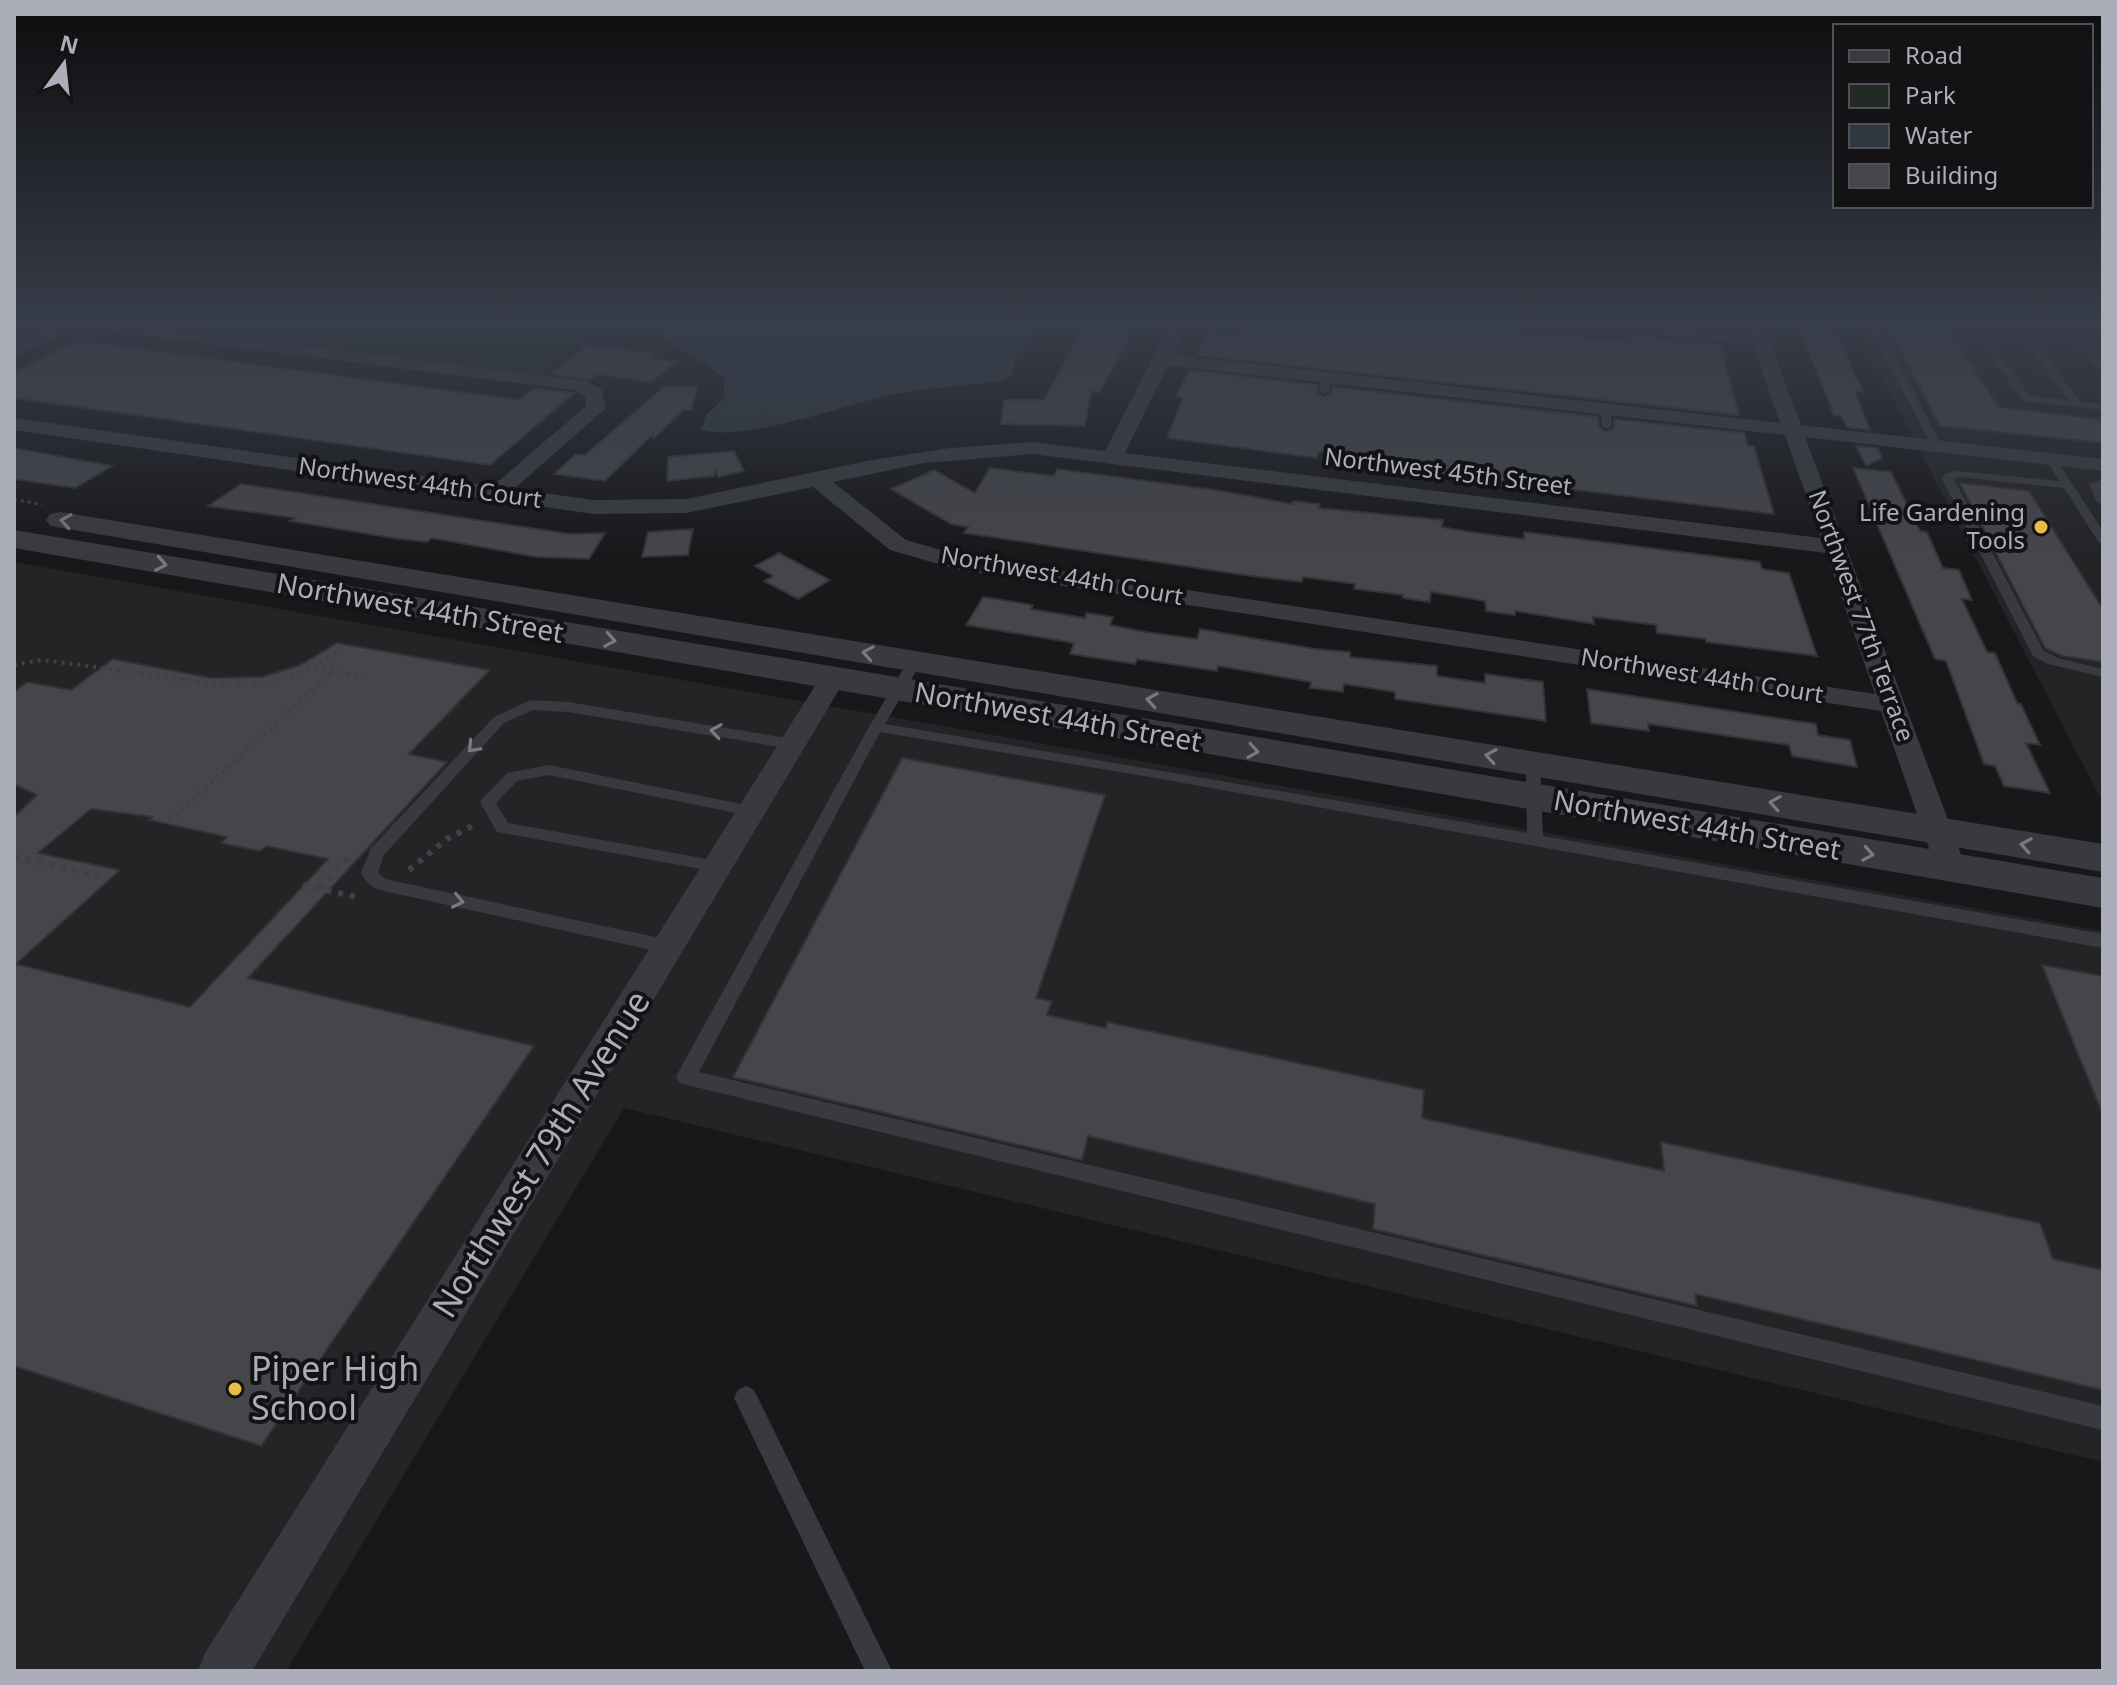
<svg xmlns="http://www.w3.org/2000/svg" width="2117" height="1685" viewBox="0 0 2117 1685" font-family="'Noto Sans',sans-serif">
<rect width="100%" height="100%" fill="#18181a"/>
<path fill="#242427" d="M 1852,320 L 2103,320 L 2103,803 Z
M 14,562 L 2103,931 L 2103,1462 L 624,1108 L 286,1671 L 14,1671 Z"/>
<path fill="#222a24" d="M 137,320 L 664,320 L 650,327 L 587,337 L 539,375 Z"/>
<path fill="#31383f" d="M 664,320 L 1048,320 L 1018,354 L 1011,376 L 1001,381 C 963,386 923,388 886,396 C 838,407 745,442 701,430 L 706,415 L 724,398 L 724,378 C 700,358 672,348 650,327 Z"/>
<path fill="#45454a" stroke="#333236" stroke-width="2" fill-rule="evenodd" d="M 1088,320 L 1135,320 L 1133,325 L 1136,325 L 1100,392 L 1091,391 L 1085,426 L 1001,424 L 1004,400 L 1044,400 Z
M 1246,320 L 1415,320 L 1611,341 L 1628,341 L 1629,335 L 1720,345 L 1739,415 L 1197,355 L 1209,330 L 1241,334 Z
M 1884,320 L 1942,320 L 1999,407 L 2099,419 L 2103,427 L 2103,443 L 1940,426 Z
M 1798,325 L 1834,329 L 1863,392 L 1855,391 L 1870,430 L 1847,427 L 1841,416 L 1834,415 Z
M 78,341 L 519,400 L 534,388 L 574,393 L 490,465 L 14,398 L 14,372 Z
M 587,345 L 657,354 L 652,359 L 676,362 L 651,382 L 597,374 L 590,380 L 552,374 Z
M 1189,370 L 1318,385 L 1316,392 L 1322,397 L 1331,394 L 1333,387 L 1598,417 L 1599,426 L 1605,432 L 1614,429 L 1614,419 L 1744,433 L 1748,446 L 1754,446 L 1774,514 L 1429,472 L 1364,463 L 1365,458 L 1319,452 L 1317,458 L 1167,438 L 1183,398 L 1176,397 Z
M 698,386 L 691,410 L 684,410 L 653,439 L 653,434 L 605,481 L 554,474 L 576,454 L 585,455 L 664,387 Z
M 1856,446 L 1878,448 L 1882,458 L 1866,466 Z
M 14,448 L 112,466 L 75,488 L 14,479 Z
M 734,451 L 744,471 L 718,477 L 715,469 L 714,476 L 667,481 L 668,457 Z
M 990,468 L 1054,476 L 1057,469 L 1215,490 L 1292,504 L 1293,501 L 1320,504 L 1319,508 L 1443,520 L 1442,527 L 1470,532 L 1524,539 L 1524,532 L 1760,562 L 1762,569 L 1789,573 L 1817,656 L 1706,642 L 1706,639 L 1657,633 L 1656,625 L 1593,617 L 1594,624 L 1515,611 L 1515,615 L 1486,611 L 1485,601 L 1431,592 L 1430,602 L 1403,598 L 1403,595 L 1354,589 L 1355,584 L 1303,577 L 1302,582 L 1244,575 L 964,533 L 968,527 L 951,524 L 891,489 L 934,470 L 975,493 Z
M 1853,468 L 1891,472 L 1920,531 L 1927,532 L 1943,568 L 1959,570 L 1972,600 L 1962,599 L 1987,652 L 1995,653 L 2017,703 L 2021,704 L 2040,745 L 2026,743 L 2050,793 L 2004,786 L 1995,766 L 1984,764 L 1946,661 L 1935,659 Z
M 1960,483 L 2029,491 L 2103,609 L 2103,662 L 2062,656 L 2045,648 Z
M 241,484 L 570,534 L 605,533 L 589,559 L 536,557 L 432,538 L 427,542 L 399,539 L 290,521 L 295,518 L 208,506 Z
M 693,529 L 688,555 L 642,557 L 648,532 Z
M 779,553 L 830,580 L 798,599 L 764,581 L 773,576 L 755,566 Z
M 983,597 L 1033,605 L 1031,609 L 1085,618 L 1086,613 L 1113,617 L 1110,625 L 1146,632 L 1197,639 L 1200,629 L 1316,649 L 1350,652 L 1350,657 L 1437,666 L 1437,676 L 1485,683 L 1485,674 L 1543,682 L 1546,721 L 1395,699 L 1395,692 L 1344,684 L 1343,692 L 1310,688 L 1311,682 L 1218,666 L 1217,671 L 1137,659 L 1135,664 L 1070,654 L 1074,643 L 966,625 Z
M 337,643 L 490,670 L 409,754 L 447,762 L 248,978 L 534,1046 L 261,1446 L 14,1366 L 14,817 L 37,795 L 14,784 L 14,692 L 27,682 L 71,690 L 113,659 L 211,678 L 262,677 L 300,665 ZM 91,809 L 152,817 L 149,820 L 227,837 L 221,843 L 260,851 L 266,846 L 328,859 L 190,1007 L 16,964 L 120,870 L 38,853 Z
M 1587,689 L 1816,724 L 1818,735 L 1850,740 L 1857,767 L 1792,756 L 1789,745 L 1648,724 L 1649,731 L 1591,723 Z
M 902,758 L 1105,795 L 1036,998 L 1052,1001 L 1047,1015 L 1106,1028 L 1107,1022 L 1424,1090 L 1422,1118 L 1664,1171 L 1661,1142 L 2040,1223 L 2053,1259 L 2103,1270 L 2103,1390 L 1695,1294 L 1697,1306 L 1373,1229 L 1375,1204 L 1088,1136 L 1082,1160 L 733,1077 Z
M 2042,965 L 2103,976 L 2103,1113 L 2102,1113 Z"/>
<g fill="none" stroke-linecap="round" stroke-linejoin="round">
<path stroke="#3f4146" stroke-width="3" stroke-dasharray="3 4" stroke-linecap="butt" d="M 277,324 L 298,328
M 348,334 L 377,337
M 418,343 L 474,329 L 484,320
M 14,499 L 42,505"/>
<path stroke="#3f4146" stroke-width="4" stroke-dasharray="3 5" stroke-linecap="butt" d="M 14,665 L 42,660 C 81,665 119,670 158,676 C 232,686 280,696 344,646
M 315,668 L 364,677
M 169,821 L 334,671"/>
<path stroke="#3f4146" stroke-width="6" stroke-dasharray="5 7" stroke-linecap="butt" d="M 14,856 L 106,878
M 409,870 L 447,839 L 476,824
M 303,885 L 361,898
M 320,888 L 352,854"/>
<path fill="#393a3f" fill-rule="evenodd" d="M 1866,320 L 1875,320 L 1942,446 L 1941,448 L 1932,446 Z
M 1965,320 L 1974,320 L 2030,396 L 2069,400 L 2009,320 L 2018,320 L 2081,402 L 2103,404 L 2103,410 L 2023,401 Z
M 2054,320 L 2103,326 L 2103,332 L 2069,326 L 2103,365 L 2103,374 Z
M 1324,376 L 1332,378 L 1329,391 L 1324,394 L 1319,391 Z
M 1605,406 L 1610,409 L 1612,426 L 1607,429 L 1602,426 L 1600,409 Z
M 2051,456 L 2055,457 L 2103,531 L 2103,544 L 2099,543 L 2064,488 L 1958,477 L 1954,479 L 2043,650 L 2058,658 L 2103,669 L 2103,677 L 2048,664 L 2033,656 L 1942,479 L 1945,473 L 1958,471 L 2059,481 L 2046,459 Z
M 2103,479 L 2103,505 L 2097,502 L 2089,484 Z
M 915,657 L 922,661 L 885,724 L 1527,833 L 1526,763 L 1533,758 L 1540,763 L 1543,836 L 2103,934 L 2103,948 L 1150,777 L 880,732 L 699,1072 L 2103,1406 L 2103,1430 L 679,1083 L 676,1077 L 679,1071 L 869,727 L 908,661 Z
M 531,700 L 568,702 L 793,739 L 800,744 L 793,749 L 568,712 L 533,710 L 504,723 L 384,855 L 378,872 L 385,879 L 669,940 L 675,942 L 678,947 L 675,952 L 669,954 L 380,890 C 372,888 365,881 361,873 L 371,848 L 494,717 Z
M 549,765 L 751,806 L 759,811 L 751,816 L 549,775 L 517,781 L 496,803 L 508,823 L 724,862 L 726,866 L 718,872 L 497,832 L 480,802 L 483,798 L 507,773 Z
M 746,1386 L 754,1390 L 892,1671 L 865,1671 L 738,1406 L 734,1398 L 738,1390 Z"/>
<path fill="#393a3f" fill-rule="evenodd" d="M 54,320 L 104,320 L 586,381 L 601,389 L 606,408 L 514,489 L 594,500 L 686,499 L 872,460 L 950,448 L 1032,442 L 1105,451 L 1172,320 L 1189,320 L 1173,355 L 1780,423 L 1753,345 L 1559,325 L 1551,320 L 1612,320 L 1749,334 L 1745,320 L 1762,320 L 1801,425 L 2103,459 L 2103,471 L 1805,437 L 1966,868 L 1962,876 L 1951,879 L 1940,876 L 1936,868 L 1881,711 L 959,570 L 890,550 L 813,487 L 686,513 L 594,514 L 14,430 L 14,418 L 493,486 L 586,406 L 585,396 L 574,390 L 62,325 ZM 1168,365 L 1785,435 L 1821,538 L 1125,453 ZM 1032,454 L 1826,553 L 1875,694 L 962,556 L 906,540 L 833,482 L 924,463 Z
M 833,670 L 842,672 L 846,678 L 252,1671 L 198,1671 L 205,1653 L 820,678 L 824,672 Z"/>
<path fill="#393a3f" fill-rule="evenodd" d="M 56,320 L 85,320 L 82,325 L 14,356 L 14,340 Z
M 60,512 L 2103,844 L 2103,872 L 50,526 L 46,520 L 50,514 Z
M 14,530 L 2103,878 L 2103,908 L 14,548 Z"/>
</g>
<defs><path id="oneway-chevron" d="M-2-3.5L2.5 0L-2 3.5" fill="none" stroke-width="1.6" stroke-linecap="round" stroke-linejoin="round" transform="scale(2)"/></defs>
<g stroke="#787a82">
<use href="#oneway-chevron" transform="translate(66 521) rotate(-171)"/>
<use href="#oneway-chevron" transform="translate(161 564) rotate(10)"/>
<use href="#oneway-chevron" transform="translate(610 640) rotate(10)"/>
<use href="#oneway-chevron" transform="translate(868 653) rotate(-170)"/>
<use href="#oneway-chevron" transform="translate(1152 700) rotate(-171)"/>
<use href="#oneway-chevron" transform="translate(716 731) rotate(-171)"/>
<use href="#oneway-chevron" transform="translate(473 747) rotate(133)"/>
<use href="#oneway-chevron" transform="translate(1253 751) rotate(9)"/>
<use href="#oneway-chevron" transform="translate(1491 756) rotate(-171)"/>
<use href="#oneway-chevron" transform="translate(1775 803) rotate(-171)"/>
<use href="#oneway-chevron" transform="translate(2026 845) rotate(-170)"/>
<use href="#oneway-chevron" transform="translate(1868 854) rotate(10)"/>
<use href="#oneway-chevron" transform="translate(458 901) rotate(12)"/>
</g>
<linearGradient id="sky" x2="0" y2="1"><stop stop-color="#0d0d0e"/><stop offset="0.58" stop-color="#373d49"/><stop offset="1" stop-color="#373d49" stop-opacity="0"/></linearGradient>
<rect width="2117" height="556" fill="url(#sky)"/>
<g fill="#e6be44" stroke="#131315" stroke-width="3">
<circle cx="2041" cy="527" r="8"/>
<circle cx="235" cy="1389" r="8"/>
</g>
<g text-anchor="middle" stroke-width="8" stroke-linejoin="round" paint-order="stroke">
<g font-size="24" fill="#abaeb9" stroke="#131315">
<text transform="translate(1448 472) rotate(7)" y="8">Northwest 45th Street</text>
<text transform="translate(420 483) rotate(8)" y="8">Northwest 44th Court</text>
<text transform="translate(1062 576) rotate(10)" y="8">Northwest 44th Court</text>
<text transform="translate(1861 616) rotate(70)" y="8">Northwest 77th Terrace</text>
<text transform="translate(1702 676) rotate(9)" y="8">Northwest 44th Court</text>
</g>
<g font-size="24" fill="#abaeb9" stroke="#131315" text-anchor="end">
<text x="2025" y="521">Life Gardening<tspan x="2025" dy="28">Tools</tspan></text>
</g>
<g font-size="28" fill="#abaeb9" stroke="#131315">
<text transform="translate(420 608) rotate(10)" y="10">Northwest 44th Street</text>
<text transform="translate(1058 717) rotate(10)" y="10">Northwest 44th Street</text>
<text transform="translate(1697 825) rotate(10)" y="10">Northwest 44th Street</text>
</g>
<g font-size="34" fill="#abaeb9" stroke="#131315">
<text transform="translate(541 1154) rotate(-58)" y="12">Northwest 79th Avenue</text>
</g>
<g font-size="34" fill="#abaeb9" stroke="#131315" text-anchor="start">
<text x="251" y="1381">Piper High<tspan x="251" dy="39">School</tspan></text>
</g>
</g>
<rect width="2117" height="1685" fill="none" stroke="#abaeb9" stroke-width="32"/>
<rect x="1833" y="24" width="260" height="184" fill="#131315" stroke="#505157" stroke-width="2"/>
<rect x="1849" y="50" width="40" height="12" fill="#393a3f" stroke="#505157" stroke-width="2"/>
<text x="1905" y="64" font-size="24" fill="#abaeb9">Road</text>
<rect x="1849" y="84" width="40" height="24" fill="#222a24" stroke="#505157" stroke-width="2"/>
<text x="1905" y="104" font-size="24" fill="#abaeb9">Park</text>
<rect x="1849" y="124" width="40" height="24" fill="#31383f" stroke="#505157" stroke-width="2"/>
<text x="1905" y="144" font-size="24" fill="#abaeb9">Water</text>
<rect x="1849" y="164" width="40" height="24" fill="#45454a" stroke="#505157" stroke-width="2"/>
<text x="1905" y="184" font-size="24" fill="#abaeb9">Building</text>
<g transform="translate(64 64) rotate(15)" stroke="#131315" stroke-width="6" paint-order="stroke">
<path d="M0-6L14 30L0 20L-14 30Z" fill="#abaeb9"/>
<text y="-12" font-size="22" font-weight="bold" text-anchor="middle" fill="#abaeb9">N</text>
</g>
</svg>
